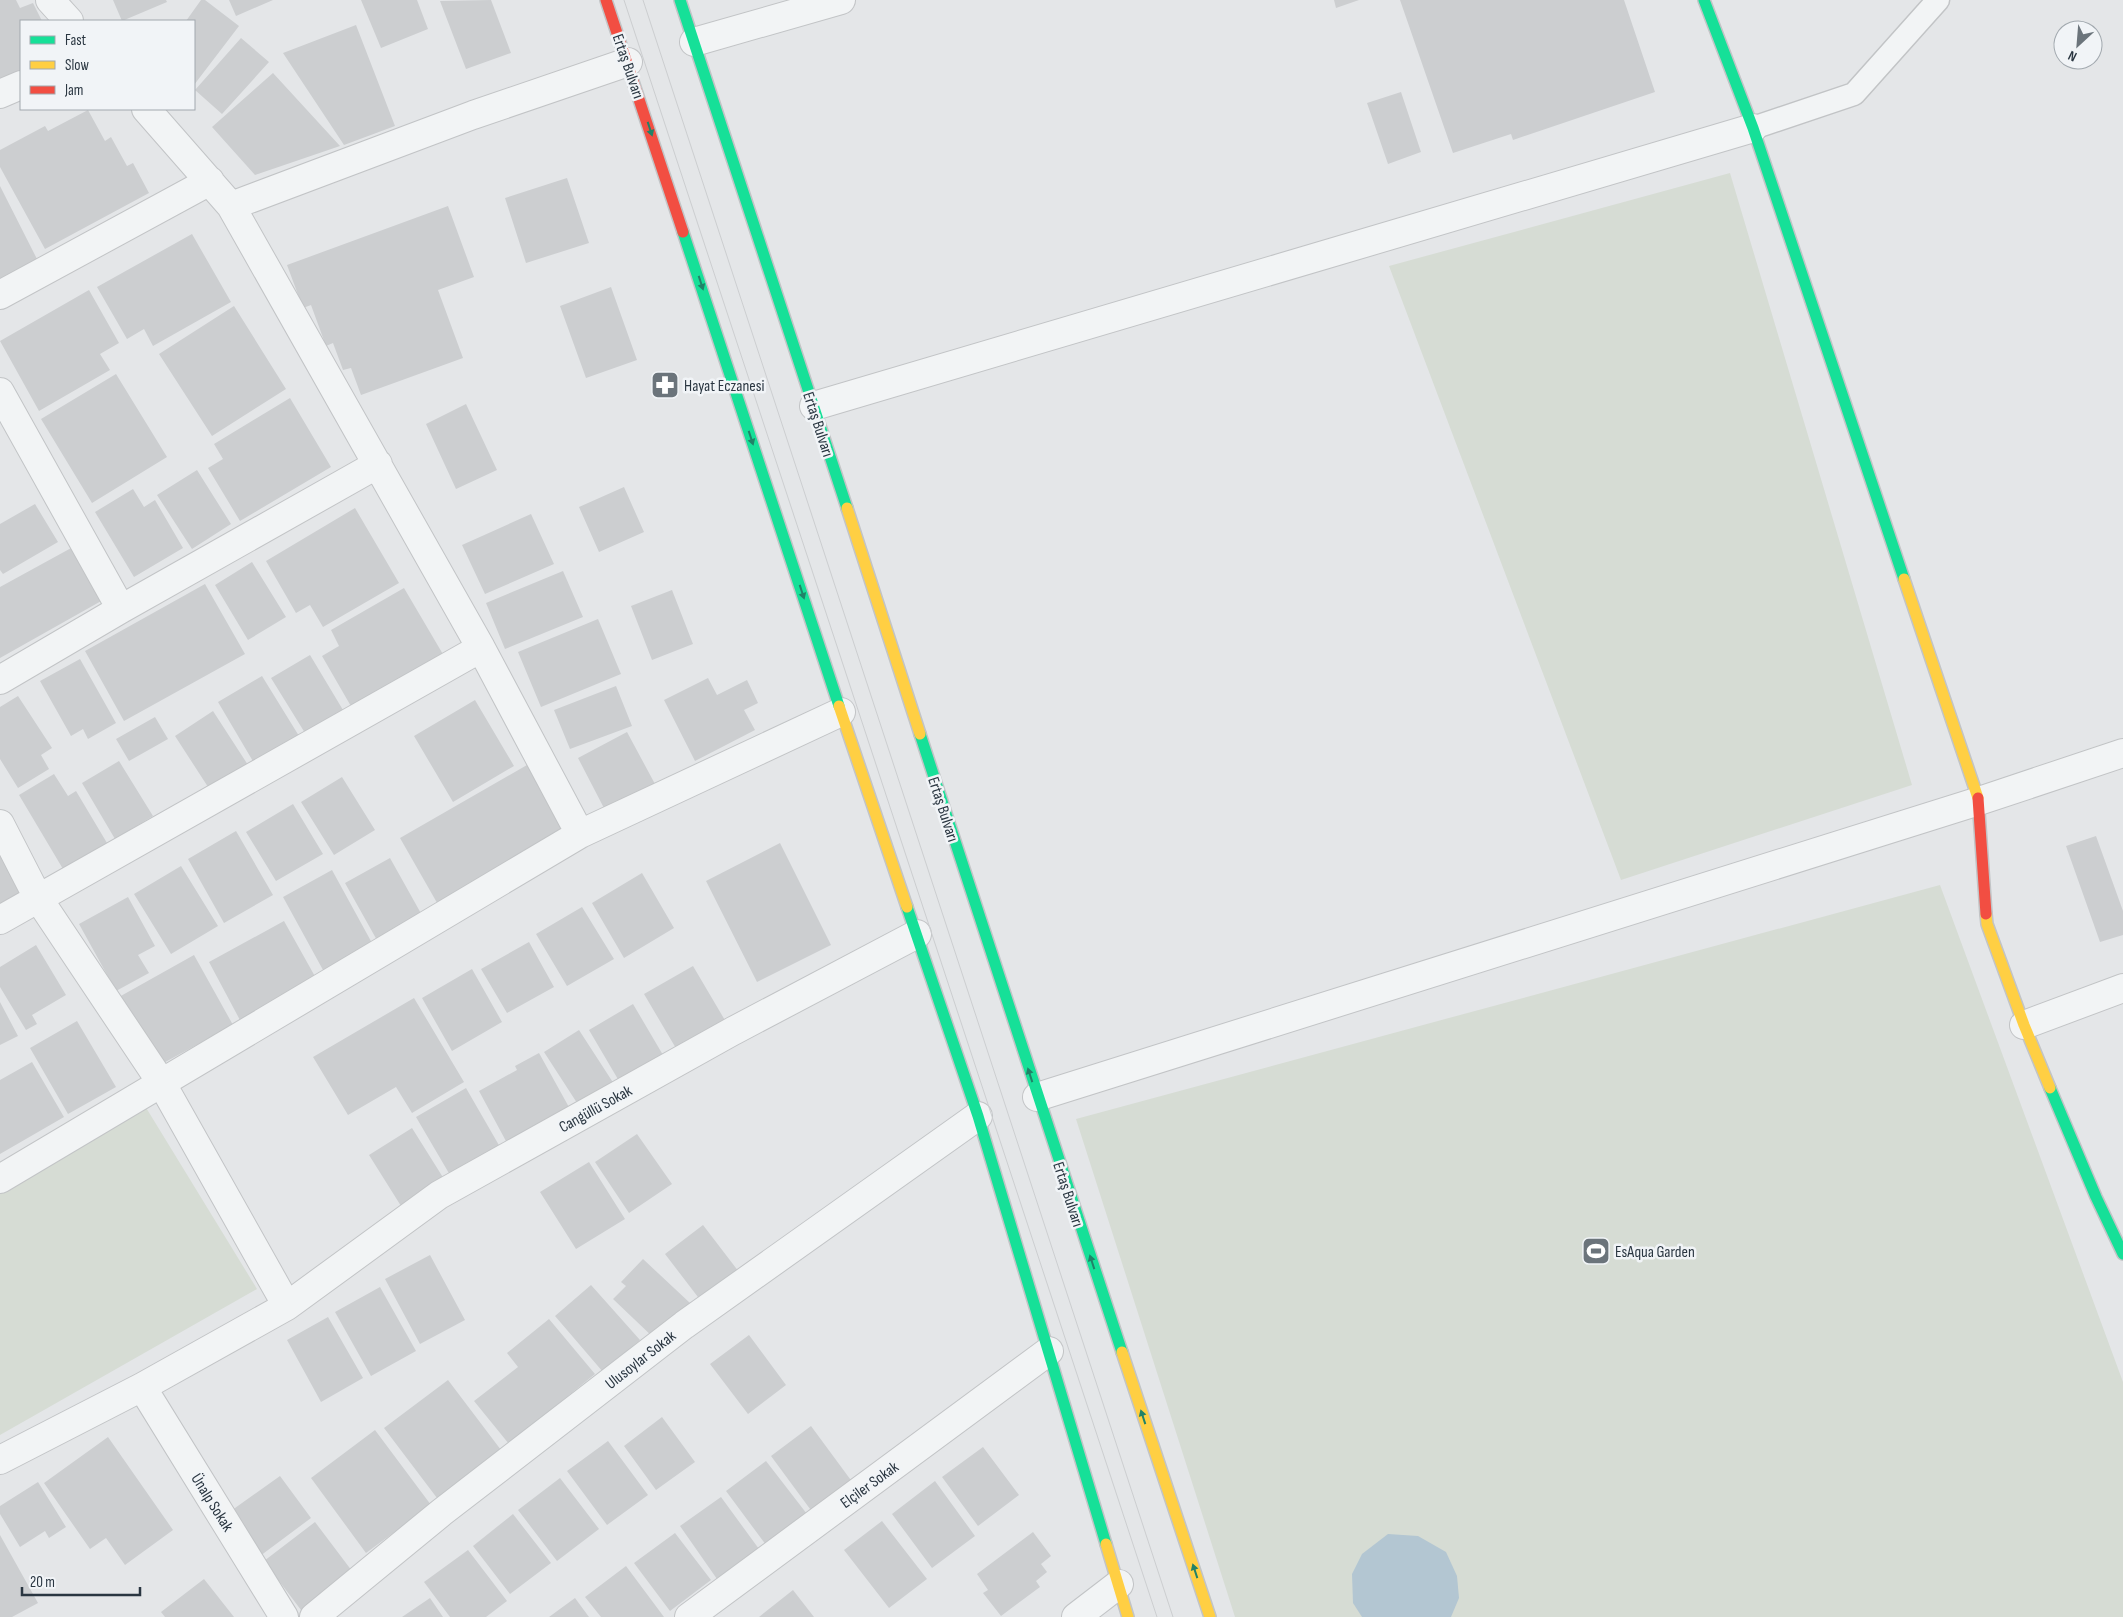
<svg xmlns="http://www.w3.org/2000/svg" width="2123" height="1617" viewBox="0 0 2123 1617" font-family="'Sofia Sans Condensed',sans-serif">
<rect width="100%" height="100%" fill="#e4e6e8"/>
<path fill="#d6dcd4" d="M 1730,173 L 1912,785 L 1621,880 L 1389,266 Z
M 1940,885 L 2123,1382 L 2123,1617 L 1235,1617 L 1076,1119 Z
M 145,1106 L 257,1289 L 0,1435 L 0,1194 Z"/>
<path fill="#b3c6d2" d="M 1388,1534 L 1418,1536 L 1446,1552 L 1457,1576 L 1459,1598 L 1451,1617 L 1362,1617 L 1353,1603 L 1352,1574 L 1362,1554 Z"/>
<path fill="#ccced0" d="M 0,0 L 16,0 L 20,8 L 33,3 L 42,21 L 21,21 L 21,83 L 0,92 Z
M 113,0 L 166,0 L 167,2 L 122,21 Z
M 201,0 L 205,0 L 239,26 L 194,85 L 194,21 L 186,21 Z
M 229,0 L 273,0 L 236,16 Z
M 361,0 L 417,0 L 428,29 L 381,48 Z
M 491,0 L 511,53 L 466,69 L 440,1 Z
M 1334,0 L 1359,0 L 1336,8 Z
M 1400,0 L 1624,0 L 1655,92 L 1513,140 L 1511,134 L 1453,153 Z
M 356,25 L 395,126 L 344,145 L 283,53 Z
M 241,38 L 269,62 L 222,114 L 195,90 Z
M 273,73 L 340,146 L 255,175 L 212,127 Z
M 1401,92 L 1421,152 L 1388,164 L 1367,103 Z
M 88,110 L 105,141 L 111,137 L 127,166 L 133,163 L 149,193 L 45,249 L 0,167 L 0,150 L 45,126 L 48,131 Z
M 567,178 L 589,243 L 526,263 L 505,198 Z
M 0,186 L 38,261 L 0,279 Z
M 448,206 L 474,277 L 438,290 L 463,358 L 361,395 L 351,368 L 343,370 L 333,343 L 326,346 L 311,305 L 303,308 L 287,265 Z
M 192,234 L 231,302 L 153,346 L 144,329 L 127,339 L 97,287 Z
M 611,287 L 637,360 L 586,378 L 560,306 Z
M 89,290 L 119,343 L 100,354 L 110,370 L 39,411 L 0,341 Z
M 234,306 L 286,389 L 212,436 L 159,354 Z
M 116,374 L 167,457 L 92,503 L 41,419 Z
M 290,398 L 331,467 L 240,521 L 208,468 L 223,459 L 214,444 Z
M 466,404 L 497,470 L 456,489 L 426,424 Z
M 197,470 L 231,524 L 192,549 L 157,495 Z
M 624,487 L 644,532 L 599,552 L 579,507 Z
M 133,489 L 144,507 L 155,500 L 183,548 L 134,577 L 95,512 Z
M 35,504 L 58,542 L 3,574 L 0,570 L 0,524 Z
M 355,508 L 399,583 L 323,627 L 310,605 L 296,613 L 266,561 Z
M 531,514 L 554,564 L 485,594 L 462,545 Z
M 73,547 L 103,600 L 0,658 L 0,587 Z
M 252,562 L 286,617 L 248,640 L 215,585 Z
M 563,571 L 583,617 L 505,649 L 486,603 Z
M 205,584 L 245,654 L 124,721 L 85,651 Z
M 404,588 L 444,656 L 352,708 L 322,656 L 339,646 L 331,630 Z
M 672,590 L 693,644 L 652,660 L 631,606 Z
M 598,619 L 621,674 L 541,707 L 518,652 Z
M 310,655 L 343,710 L 305,733 L 271,678 Z
M 80,659 L 116,723 L 88,739 L 83,729 L 71,736 L 40,681 Z
M 262,676 L 299,736 L 254,763 L 218,702 Z
M 708,678 L 717,695 L 747,680 L 758,703 L 744,710 L 755,730 L 695,761 L 664,700 Z
M 616,686 L 632,726 L 570,749 L 554,710 Z
M 18,696 L 52,748 L 41,755 L 49,769 L 18,788 L 0,759 L 0,707 Z
M 475,700 L 514,766 L 453,802 L 414,736 Z
M 213,711 L 248,765 L 210,790 L 175,736 Z
M 155,717 L 168,739 L 129,761 L 116,739 Z
M 627,732 L 655,784 L 605,810 L 578,758 Z
M 119,761 L 153,816 L 115,839 L 82,783 Z
M 527,765 L 568,835 L 440,908 L 400,838 Z
M 54,774 L 68,796 L 76,791 L 107,843 L 63,869 L 19,795 Z
M 342,777 L 375,830 L 334,855 L 301,802 Z
M 293,804 L 323,854 L 276,881 L 246,832 Z
M 236,831 L 273,895 L 224,923 L 188,859 Z
M 2096,836 L 2123,911 L 2123,935 L 2100,942 L 2066,846 Z
M 780,843 L 831,945 L 757,982 L 706,881 Z
M 2,856 L 25,893 L 0,908 L 0,857 Z
M 390,858 L 423,917 L 378,942 L 345,883 Z
M 181,866 L 218,926 L 171,954 L 134,894 Z
M 332,870 L 372,943 L 323,970 L 283,897 Z
M 642,873 L 674,928 L 624,958 L 592,903 Z
M 128,897 L 155,946 L 138,955 L 149,973 L 116,991 L 79,924 Z
M 582,907 L 614,959 L 567,986 L 536,934 Z
M 284,921 L 317,980 L 241,1022 L 209,962 Z
M 529,942 L 554,987 L 507,1013 L 481,969 Z
M 36,945 L 66,995 L 32,1015 L 37,1024 L 26,1030 L 0,987 L 0,967 Z
M 194,955 L 233,1025 L 158,1066 L 119,997 Z
M 693,966 L 726,1022 L 677,1050 L 644,994 Z
M 472,969 L 502,1022 L 452,1051 L 422,998 Z
M 414,998 L 464,1082 L 412,1113 L 396,1087 L 348,1115 L 313,1057 Z
M 0,1002 L 18,1036 L 0,1045 Z
M 633,1004 L 663,1055 L 619,1081 L 589,1030 Z
M 77,1021 L 116,1087 L 68,1114 L 30,1048 Z
M 579,1030 L 614,1084 L 579,1106 L 544,1052 Z
M 539,1053 L 570,1109 L 507,1143 L 479,1091 L 517,1070 L 515,1066 Z
M 32,1062 L 64,1117 L 0,1154 L 0,1080 Z
M 466,1088 L 500,1147 L 450,1175 L 416,1117 Z
M 412,1128 L 444,1179 L 401,1206 L 369,1155 Z
M 637,1134 L 672,1184 L 629,1213 L 595,1162 Z
M 589,1162 L 625,1219 L 576,1249 L 540,1192 Z
M 703,1225 L 739,1272 L 701,1301 L 665,1254 Z
M 430,1255 L 465,1320 L 420,1344 L 385,1279 Z
M 643,1259 L 690,1303 L 655,1339 L 613,1299 L 626,1286 L 621,1282 Z
M 591,1285 L 640,1340 L 603,1372 L 555,1316 Z
M 380,1287 L 416,1351 L 371,1376 L 335,1312 Z
M 328,1317 L 363,1378 L 321,1402 L 287,1340 Z
M 549,1319 L 595,1374 L 509,1444 L 474,1401 L 518,1367 L 507,1353 Z
M 749,1335 L 786,1385 L 748,1414 L 710,1364 Z
M 448,1380 L 501,1450 L 437,1498 L 384,1428 Z
M 662,1417 L 695,1462 L 656,1490 L 624,1446 Z
M 811,1426 L 853,1483 L 813,1513 L 771,1456 Z
M 375,1430 L 431,1505 L 366,1553 L 311,1478 Z
M 108,1437 L 173,1530 L 125,1565 L 106,1538 L 90,1549 L 44,1483 Z
M 608,1441 L 648,1495 L 607,1525 L 567,1471 Z
M 983,1447 L 1019,1495 L 978,1526 L 942,1477 Z
M 766,1461 L 807,1514 L 766,1545 L 726,1491 Z
M 280,1476 L 311,1518 L 260,1556 L 228,1513 Z
M 560,1478 L 599,1529 L 557,1561 L 518,1510 Z
M 935,1481 L 975,1536 L 932,1568 L 892,1514 Z
M 38,1482 L 66,1527 L 49,1538 L 45,1531 L 20,1547 L 0,1514 L 0,1506 Z
M 721,1497 L 759,1549 L 717,1579 L 680,1526 Z
M 513,1514 L 551,1563 L 510,1594 L 473,1546 Z
M 882,1521 L 927,1579 L 889,1608 L 844,1550 Z
M 315,1522 L 352,1571 L 301,1610 L 264,1561 Z
M 1033,1532 L 1051,1556 L 1041,1564 L 1047,1572 L 1036,1581 L 1040,1587 L 1001,1616 L 983,1593 L 988,1590 L 977,1574 Z
M 675,1533 L 711,1580 L 670,1611 L 634,1563 Z
M 0,1535 L 38,1603 L 12,1617 L 0,1617 Z
M 468,1550 L 507,1601 L 486,1617 L 450,1617 L 424,1582 Z
M 626,1566 L 664,1617 L 601,1617 L 585,1597 Z
M 204,1579 L 234,1617 L 165,1617 L 161,1612 Z
M 793,1590 L 814,1617 L 759,1617 Z
M 430,1598 L 443,1617 L 402,1617 Z
M 575,1598 L 589,1617 L 549,1617 Z"/>
<g fill="none" stroke-linecap="round" stroke-linejoin="round">
<defs>
<path id="lane" d="M 1753,128 L 1854,94 L 1938,0"/>
<path id="street" d="M 50,0 L 69,21
M 694,42 L 841,0
M 0,94 L 21,85
M 146,109 L 231,206 L 473,115 L 628,62
M 231,206 L 481,648 L 580,834 L 841,712
M 0,295 L 210,181
M 0,392 L 121,609
M 814,406 L 1753,128
M 0,680 L 121,609 L 378,464
M 0,824 L 38,898 L 161,1082 L 287,1306 L 142,1387 L 0,1460
M 0,920 L 481,648
M 2024,1025 L 2123,988
M 1037,1097 L 1979,801 L 2123,753
M 0,1179 L 580,834
M 287,1306 L 439,1195 L 733,1031 L 917,934
M 142,1387 L 284,1617
M 314,1617 L 442,1512 L 684,1325 L 978,1116
M 689,1617 L 1049,1351
M 1076,1617 L 1119,1584"/>
<path id="fast" d="M 680,0 L 847,508
M 1704,0 L 1753,128 L 1904,579
M 683,232 L 839,706
M 920,734 L 1122,1352
M 907,907 L 978,1116 L 1106,1544
M 2050,1088 L 2096,1197 L 2123,1254"/>
<path id="slow" d="M 847,508 L 920,734
M 1904,579 L 1978,798
M 839,706 L 907,907
M 1986,914 L 1987,924 L 2024,1025 L 2050,1088
M 1122,1352 L 1210,1617
M 1106,1544 L 1128,1617"/>
<path id="jam" d="M 606,0 L 683,232
M 1978,798 L 1986,914"/>
</defs>
<use href="#lane" stroke="#c2c4c6" stroke-width="25"/>
<use href="#street" stroke="#c2c4c6" stroke-width="30"/>
<use href="#fast" stroke="#c2c4c6" stroke-width="14"/>
<use href="#slow" stroke="#c2c4c6" stroke-width="14"/>
<use href="#jam" stroke="#c2c4c6" stroke-width="14"/>
<use href="#lane" stroke="#f2f4f5" stroke-width="22"/>
<use href="#street" stroke="#f2f4f5" stroke-width="28"/>
<use href="#fast" stroke="#16e098" stroke-width="11"/>
<use href="#slow" stroke="#ffcf43" stroke-width="11"/>
<use href="#jam" stroke="#f24e42" stroke-width="11"/>
<path stroke="#ccced0" stroke-width="1" d="M 624,0 L 1157,1617
M 643,0 L 1173,1617"/>
</g>
<defs><path id="oneway-solid" d="M-6-.8H1V-3.2L6.5 0L1 3.2V.8H-6Z" transform="scale(1.25)"/></defs>
<g fill="#218268">
<use href="#oneway-solid" transform="translate(650 129) rotate(72)"/>
<use href="#oneway-solid" transform="translate(701 283) rotate(72)"/>
<use href="#oneway-solid" transform="translate(751 438) rotate(72)"/>
<use href="#oneway-solid" transform="translate(802 592) rotate(72)"/>
<use href="#oneway-solid" transform="translate(1030 1075) rotate(-108)"/>
<use href="#oneway-solid" transform="translate(1092 1262) rotate(-108)"/>
<use href="#oneway-solid" transform="translate(1143 1417) rotate(-108)"/>
<use href="#oneway-solid" transform="translate(1195 1571) rotate(-108)"/>
</g>
<defs>
<symbol id="pharmacy-square" viewBox="-11 -11 22 22"><rect x="-9" y="-9" width="18" height="18" rx="4" fill="#6b747b" stroke="#f1f4f7"/><path d="M-2-6h4v4h4v4h-4v4h-4v-4h-4v-4h4Z" fill="#fff"/></symbol>
<symbol id="stadium-square" viewBox="-11 -11 22 22"><rect x="-9" y="-9" width="18" height="18" rx="4" fill="#6b747b" stroke="#f1f4f7"/><path d="M0-5a6.5 5 0 1 0 0 10a6.5 5 0 1 0 0-10ZM-3.5-1.8h7v3.6h-7Z" fill="#fff"/></symbol>
</defs>
<g fill-rule="evenodd">
<use href="#pharmacy-square" x="649" y="369" width="32" height="32"/>
<use href="#stadium-square" x="1580" y="1235" width="32" height="32"/>
</g>
<g text-anchor="middle" stroke-width="5" stroke-linejoin="round" paint-order="stroke">
<g font-size="16" fill="#2a3641" stroke="#f1f4f7">
<text transform="translate(629 66) rotate(71)" y="6">Ertaş Bulvarı</text>
<text transform="translate(819 424) rotate(72)" y="6">Ertaş Bulvarı</text>
<text transform="translate(944 809) rotate(72)" y="6">Ertaş Bulvarı</text>
<text transform="translate(595 1108) rotate(-29)" y="6">Cangüllü Sokak</text>
<text transform="translate(1069 1194) rotate(72)" y="6">Ertaş Bulvarı</text>
<text transform="translate(640 1359) rotate(-38)" y="6">Ulusoylar Sokak</text>
<text transform="translate(869 1484) rotate(-36)" y="6">Elçiler Sokak</text>
<text transform="translate(213 1502) rotate(58)" y="6">Ünalp Sokak</text>
</g>
<g font-size="16" fill="#2a3641" stroke="#f1f4f7" text-anchor="start">
<text x="684" y="391">Hayat Eczanesi</text>
<text x="1615" y="1257">EsAqua Garden</text>
</g>
</g>
<rect x="20" y="20" width="175" height="90" fill="#f1f4f7" stroke="#a1a8ae"/>
<rect x="30" y="36" width="25" height="8" fill="#16e098" stroke="#a1a8ae"/>
<text x="65" y="45" font-size="15" fill="#2a3641">Fast</text>
<rect x="30" y="61" width="25" height="8" fill="#ffcf43" stroke="#a1a8ae"/>
<text x="65" y="70" font-size="15" fill="#2a3641">Slow</text>
<rect x="30" y="86" width="25" height="8" fill="#f24e42" stroke="#a1a8ae"/>
<text x="65" y="95" font-size="15" fill="#2a3641">Jam</text>
<g transform="translate(2078 45) rotate(206)"><circle r="24" fill="#f1f4f7" stroke="#a1a8ae"/>
<path d="M0-4L9 19L0 12L-9 19Z" fill="#6b747b"/>
<text y="-8" font-size="14" font-weight="bold" text-anchor="middle" fill="#2a3641">N</text>
</g>
<path d="M22 1587v8h118v-8" fill="none" stroke="#2a3641" stroke-width="2.5"/>
<text x="30" y="1587" font-size="15" fill="#2a3641" stroke="#f1f4f7" stroke-width="4" paint-order="stroke">20 m</text>
</svg>
